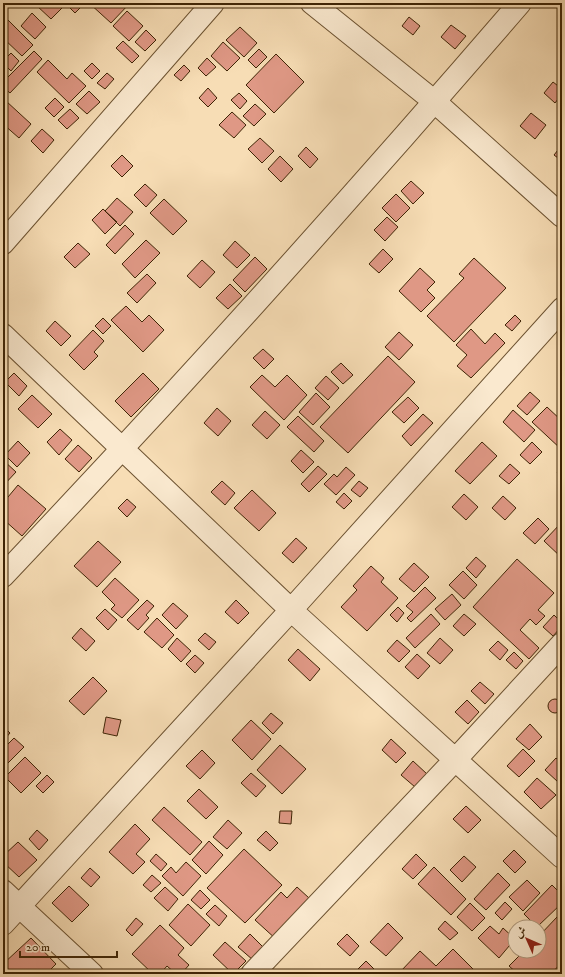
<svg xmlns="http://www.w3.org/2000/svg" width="565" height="977" viewBox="0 0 565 977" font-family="'IM FELL DW Pica',Amiri,serif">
<rect width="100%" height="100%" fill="#f7ddb5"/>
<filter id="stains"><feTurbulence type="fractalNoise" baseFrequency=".005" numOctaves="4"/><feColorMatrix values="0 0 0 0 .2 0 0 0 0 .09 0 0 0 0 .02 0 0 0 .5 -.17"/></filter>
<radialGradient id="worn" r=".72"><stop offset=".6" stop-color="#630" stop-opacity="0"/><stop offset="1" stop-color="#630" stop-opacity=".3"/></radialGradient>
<path fill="#df9885" stroke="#3e2405" d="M 37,3 L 59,3 L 63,7 L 51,19 L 36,5 Z
M 65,3 L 82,3 L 84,4 L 75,13 Z
M 89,3 L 130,3 L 111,23 Z
M 127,11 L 143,26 L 129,41 L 113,26 Z
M 32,13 L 46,27 L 35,39 L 21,26 Z
M 409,17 L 420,26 L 413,35 L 402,26 Z
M 8,20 L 33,45 L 22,56 L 3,38 L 3,25 Z
M 451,25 L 466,36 L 455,49 L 441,37 Z
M 240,27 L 257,43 L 244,57 L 226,40 Z
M 146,30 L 156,40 L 145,51 L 135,42 Z
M 123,41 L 139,56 L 132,63 L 116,48 Z
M 223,42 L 240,58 L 227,71 L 211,56 Z
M 3,44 L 8,49 L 3,55 Z
M 259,49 L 267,57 L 256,68 L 248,60 Z
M 34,51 L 42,59 L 10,93 L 3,87 L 3,82 Z
M 11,53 L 19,61 L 11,71 L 3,63 L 3,61 Z
M 276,54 L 304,82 L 274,113 L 246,85 Z
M 207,58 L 216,67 L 206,76 L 198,68 Z
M 48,60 L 67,79 L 72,73 L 86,86 L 69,103 L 37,72 Z
M 92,63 L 100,71 L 92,79 L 84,71 Z
M 184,65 L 190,71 L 181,81 L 174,75 Z
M 107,73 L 114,79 L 105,89 L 97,83 Z
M 553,82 L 562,89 L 562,94 L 555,103 L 544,93 Z
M 208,88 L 217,98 L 208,107 L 199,98 Z
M 89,91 L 100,102 L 87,114 L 76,104 Z
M 239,93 L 247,101 L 240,109 L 231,100 Z
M 55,98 L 64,107 L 54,117 L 45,108 Z
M 6,101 L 31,124 L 19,138 L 3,124 L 3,104 Z
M 255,104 L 266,114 L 254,126 L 243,116 Z
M 70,109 L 79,118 L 67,129 L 58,120 Z
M 232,112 L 246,125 L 234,138 L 219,125 Z
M 531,113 L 546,125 L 535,139 L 520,126 Z
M 42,129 L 54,140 L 43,153 L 31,141 Z
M 260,138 L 274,151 L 262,163 L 248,149 Z
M 562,145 L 562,161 L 554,155 Z
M 306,147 L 318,159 L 310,168 L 298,156 Z
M 122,155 L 133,166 L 122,177 L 111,166 Z
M 280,156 L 293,169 L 281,182 L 268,169 Z
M 411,181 L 424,193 L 413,204 L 401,191 Z
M 145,184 L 157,195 L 146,207 L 134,195 Z
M 396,194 L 410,208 L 396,222 L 382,208 Z
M 117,198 L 133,212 L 120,226 L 105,211 Z
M 164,199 L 187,221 L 173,235 L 150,213 Z
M 103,209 L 117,222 L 105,234 L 92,220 Z
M 387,217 L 398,227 L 385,241 L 374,230 Z
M 125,225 L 134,234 L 115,254 L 106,245 Z
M 146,240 L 160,253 L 135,278 L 122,264 Z
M 235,241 L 250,255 L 237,268 L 223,255 Z
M 78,243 L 90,254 L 75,268 L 64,257 Z
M 383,249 L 393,259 L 379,273 L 369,264 Z
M 255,257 L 267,269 L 245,292 L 233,280 Z
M 474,258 L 506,288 L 454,342 L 427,316 L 464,278 L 459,274 Z
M 202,260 L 215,272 L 200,288 L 187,276 Z
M 420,268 L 435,282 L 427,290 L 435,298 L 421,312 L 399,291 Z
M 147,274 L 156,283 L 137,303 L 127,293 Z
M 230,284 L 242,296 L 228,309 L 216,298 Z
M 126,306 L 142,322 L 149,315 L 164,330 L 143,352 L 111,320 Z
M 515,315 L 521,321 L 512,331 L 505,325 Z
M 103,318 L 111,326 L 103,334 L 95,326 Z
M 55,321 L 71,336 L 61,346 L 46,331 Z
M 471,329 L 485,344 L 495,333 L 505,343 L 471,378 L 457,366 L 467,355 L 456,345 Z
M 93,330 L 104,341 L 94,352 L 98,356 L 84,370 L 69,355 Z
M 399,332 L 413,345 L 399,360 L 385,347 Z
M 263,349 L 274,359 L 264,369 L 253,358 Z
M 388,356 L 415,382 L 348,453 L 320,427 Z
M 341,363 L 353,375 L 343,384 L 331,372 Z
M 14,373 L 27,386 L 19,396 L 5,382 Z
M 143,373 L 159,389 L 131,417 L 115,401 Z
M 262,375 L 275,387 L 287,375 L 307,395 L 284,420 L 250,387 Z
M 326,376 L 339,388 L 328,400 L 315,388 Z
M 530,392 L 540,401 L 527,415 L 517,406 Z
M 316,393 L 330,407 L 313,425 L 299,412 Z
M 32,395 L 52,414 L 38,428 L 18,409 Z
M 408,397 L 419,408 L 404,423 L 392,412 Z
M 547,407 L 562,421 L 562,450 L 532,422 Z
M 217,408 L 231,421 L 218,436 L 204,423 Z
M 513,410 L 535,430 L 524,442 L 503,422 Z
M 265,411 L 280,425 L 267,439 L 252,425 Z
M 423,414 L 433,423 L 411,446 L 402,436 Z
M 298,416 L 324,441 L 314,452 L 287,427 Z
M 60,429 L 72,440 L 59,455 L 47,442 Z
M 18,441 L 30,453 L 17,467 L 5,455 Z
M 482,442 L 497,456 L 470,484 L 455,471 Z
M 532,442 L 542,452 L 530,464 L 520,455 Z
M 78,445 L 92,458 L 79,472 L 65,459 Z
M 301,450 L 314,462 L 303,473 L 291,461 Z
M 3,460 L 16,472 L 3,486 Z
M 510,464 L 520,473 L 509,484 L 499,476 Z
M 318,466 L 327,474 L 309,492 L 301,484 Z
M 346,467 L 355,475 L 336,495 L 324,484 L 334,474 L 337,477 Z
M 562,467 L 562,478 L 557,473 Z
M 222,481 L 235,493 L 225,505 L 211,492 Z
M 359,481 L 368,488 L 360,497 L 351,490 Z
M 18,485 L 46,509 L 22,536 L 3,519 L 3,503 Z
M 252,490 L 276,513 L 259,531 L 234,508 Z
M 344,493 L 352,501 L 344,509 L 336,502 Z
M 464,494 L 478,507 L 466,520 L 452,507 Z
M 503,496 L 516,508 L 505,520 L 492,508 Z
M 127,499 L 136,507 L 127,517 L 118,508 Z
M 538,518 L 549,529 L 535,544 L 523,533 Z
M 562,522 L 562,558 L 544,541 Z
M 296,538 L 307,548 L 293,563 L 282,553 Z
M 98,541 L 121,562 L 97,587 L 74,566 Z
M 476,557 L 486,566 L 476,578 L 466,568 Z
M 517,559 L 554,593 L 538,610 L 545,616 L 536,625 L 530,619 L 520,630 L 539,648 L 529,659 L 473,607 Z
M 414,563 L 429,577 L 414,592 L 399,579 Z
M 371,566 L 384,578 L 381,582 L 398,598 L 367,631 L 341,607 L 357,590 L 353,586 Z
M 463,571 L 477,585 L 464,599 L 449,585 Z
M 115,578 L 139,600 L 122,618 L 111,609 L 115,605 L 102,592 Z
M 425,587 L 436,598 L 411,622 L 407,618 L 413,612 L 406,606 Z
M 452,594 L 461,605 L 445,620 L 435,609 Z
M 147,600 L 154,606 L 146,615 L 149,618 L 138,630 L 127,620 Z
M 236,600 L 249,613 L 238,624 L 225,612 Z
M 173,603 L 188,616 L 176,629 L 162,615 Z
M 398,607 L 404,613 L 397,622 L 390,615 Z
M 105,609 L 117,620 L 108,630 L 96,618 Z
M 431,614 L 440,624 L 415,648 L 406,638 Z
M 464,614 L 476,624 L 464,636 L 453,626 Z
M 554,615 L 562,623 L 562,626 L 553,636 L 543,627 Z
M 157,618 L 174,635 L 162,648 L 144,632 Z
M 81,628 L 95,641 L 86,651 L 72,638 Z
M 205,633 L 216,642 L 209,650 L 198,640 Z
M 177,638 L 191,651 L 181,662 L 168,649 Z
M 440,638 L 453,650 L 440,664 L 427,653 Z
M 397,640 L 410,651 L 399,662 L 387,651 Z
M 498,641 L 508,650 L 500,660 L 489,650 Z
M 298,649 L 320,669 L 310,681 L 288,660 Z
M 514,652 L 523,661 L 516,669 L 506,660 Z
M 417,654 L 430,666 L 418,679 L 405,667 Z
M 195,655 L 204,663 L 195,673 L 186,664 Z
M 93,677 L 107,691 L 84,715 L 69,701 Z
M 480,682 L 494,694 L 485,704 L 471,691 Z
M548 706a7 7 0 1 1 14 0a7 7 0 1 1-14 0Z
M 467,700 L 479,712 L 468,724 L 455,712 Z
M 271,713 L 283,723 L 273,734 L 262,723 Z
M 106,717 L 121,720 L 117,736 L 103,733 Z
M 251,720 L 271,739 L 252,760 L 232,740 Z
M 530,724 L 542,737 L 529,750 L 516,739 Z
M 3,726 L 10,733 L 3,741 Z
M 14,738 L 24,747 L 3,768 L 3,757 L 8,752 L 4,748 Z
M 391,739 L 406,753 L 396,763 L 382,750 Z
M 280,745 L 306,769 L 282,794 L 257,770 Z
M 523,749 L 535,761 L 519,777 L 507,766 Z
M 202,750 L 215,763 L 200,779 L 186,766 Z
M 25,757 L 41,773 L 21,793 L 5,777 Z
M 556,758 L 562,763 L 562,777 L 558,782 L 545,770 Z
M 413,761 L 427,774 L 415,787 L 401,775 Z
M 251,773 L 266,786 L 256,797 L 241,783 Z
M 47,775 L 54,782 L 43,793 L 36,786 Z
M 537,778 L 556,795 L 541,809 L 524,792 Z
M 199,789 L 218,807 L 206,819 L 187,801 Z
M 466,806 L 481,820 L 468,833 L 453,819 Z
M 164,807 L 202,842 L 190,855 L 152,820 Z
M 280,811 L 292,811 L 291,824 L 279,823 Z
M 228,820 L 242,833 L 227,849 L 213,837 Z
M 135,824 L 150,839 L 136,854 L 145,862 L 133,874 L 109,852 Z
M 37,830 L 48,840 L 39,850 L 29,839 Z
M 266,831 L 278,843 L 270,851 L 257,840 Z
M 209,841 L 223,855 L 206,874 L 192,860 Z
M 18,842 L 37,860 L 19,877 L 3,862 L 3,856 Z
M 244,849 L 282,885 L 245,923 L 207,888 Z
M 514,850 L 526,862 L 515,873 L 503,861 Z
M 156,854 L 167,864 L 161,871 L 150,861 Z
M 416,854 L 427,865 L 413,879 L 402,869 Z
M 464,856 L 476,867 L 462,882 L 450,870 Z
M 186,862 L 201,876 L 183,896 L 162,876 L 171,867 L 176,873 Z
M 434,867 L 466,899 L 451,915 L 418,884 Z
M 90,868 L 100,877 L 91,887 L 81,878 Z
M 498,873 L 510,885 L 486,910 L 474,899 Z
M 152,875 L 161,883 L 151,892 L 143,885 Z
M 527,880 L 540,893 L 523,911 L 509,897 Z
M 552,885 L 562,895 L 562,903 L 537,927 L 524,914 Z
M 69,886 L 89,905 L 72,922 L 52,903 Z
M 165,887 L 178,899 L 168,911 L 154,898 Z
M 297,887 L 309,898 L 299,909 L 302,912 L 277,940 L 255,920 L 281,892 L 287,898 Z
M 200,890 L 210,900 L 201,909 L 191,900 Z
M 505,902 L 512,909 L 502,920 L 495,913 Z
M 470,903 L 485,918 L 472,931 L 457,917 Z
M 188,904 L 210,925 L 191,946 L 169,925 Z
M 215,905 L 227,916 L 219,926 L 206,914 Z
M 557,917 L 562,922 L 562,962 L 551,974 L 518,974 L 509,966 L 524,951 L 539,951 L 539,936 Z
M 136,918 L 143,924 L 132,936 L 126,930 Z
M 445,921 L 458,933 L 450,940 L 438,929 Z
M 388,923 L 403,938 L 386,956 L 370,942 Z
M 160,925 L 184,948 L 178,955 L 189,965 L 181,974 L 176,974 L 167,966 L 160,974 L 153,974 L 132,954 Z
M 490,926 L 499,934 L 503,928 L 515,939 L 499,958 L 478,938 Z
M 250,934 L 264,948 L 253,960 L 238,947 Z
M 347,934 L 359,946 L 350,956 L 337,944 Z
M 31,938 L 56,964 L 46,974 L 7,974 L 3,969 L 3,964 Z
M 225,942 L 246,961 L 233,974 L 213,955 Z
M 453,949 L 478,974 L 402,974 L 400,972 L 420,951 L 436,966 Z
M 366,961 L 378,973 L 377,974 L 361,974 L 357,970 Z"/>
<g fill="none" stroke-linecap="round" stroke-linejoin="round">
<defs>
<path id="minor" d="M 312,3 L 435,102 L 562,216
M 3,243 L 213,3
M 3,335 L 291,610 L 562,857
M 3,576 C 180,389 352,198 520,3
M 3,891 L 92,974
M 3,924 L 291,610 L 562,309
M 252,974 L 455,760 L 562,644"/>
</defs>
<use href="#minor" stroke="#6c5231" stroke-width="24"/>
<use href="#minor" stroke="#fae9cf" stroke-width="22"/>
</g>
<rect width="565" height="977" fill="none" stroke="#f7ddb5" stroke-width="16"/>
<rect x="4" y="4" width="557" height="969" fill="none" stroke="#3e2405" stroke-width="2"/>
<rect x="8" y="8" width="549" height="961" fill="none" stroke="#3e2405"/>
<g transform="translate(527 939) rotate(315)"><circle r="19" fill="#fae9cf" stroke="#af9a7e"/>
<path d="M0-3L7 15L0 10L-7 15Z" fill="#8f2418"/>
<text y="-6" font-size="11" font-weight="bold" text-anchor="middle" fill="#3e2405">ش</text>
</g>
<path d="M20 951v6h97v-6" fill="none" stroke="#3e2405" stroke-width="2"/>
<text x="26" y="951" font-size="12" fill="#3e2405" stroke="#fae9cf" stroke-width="3" paint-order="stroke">20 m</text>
<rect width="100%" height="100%" filter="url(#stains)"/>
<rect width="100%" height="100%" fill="url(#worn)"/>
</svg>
